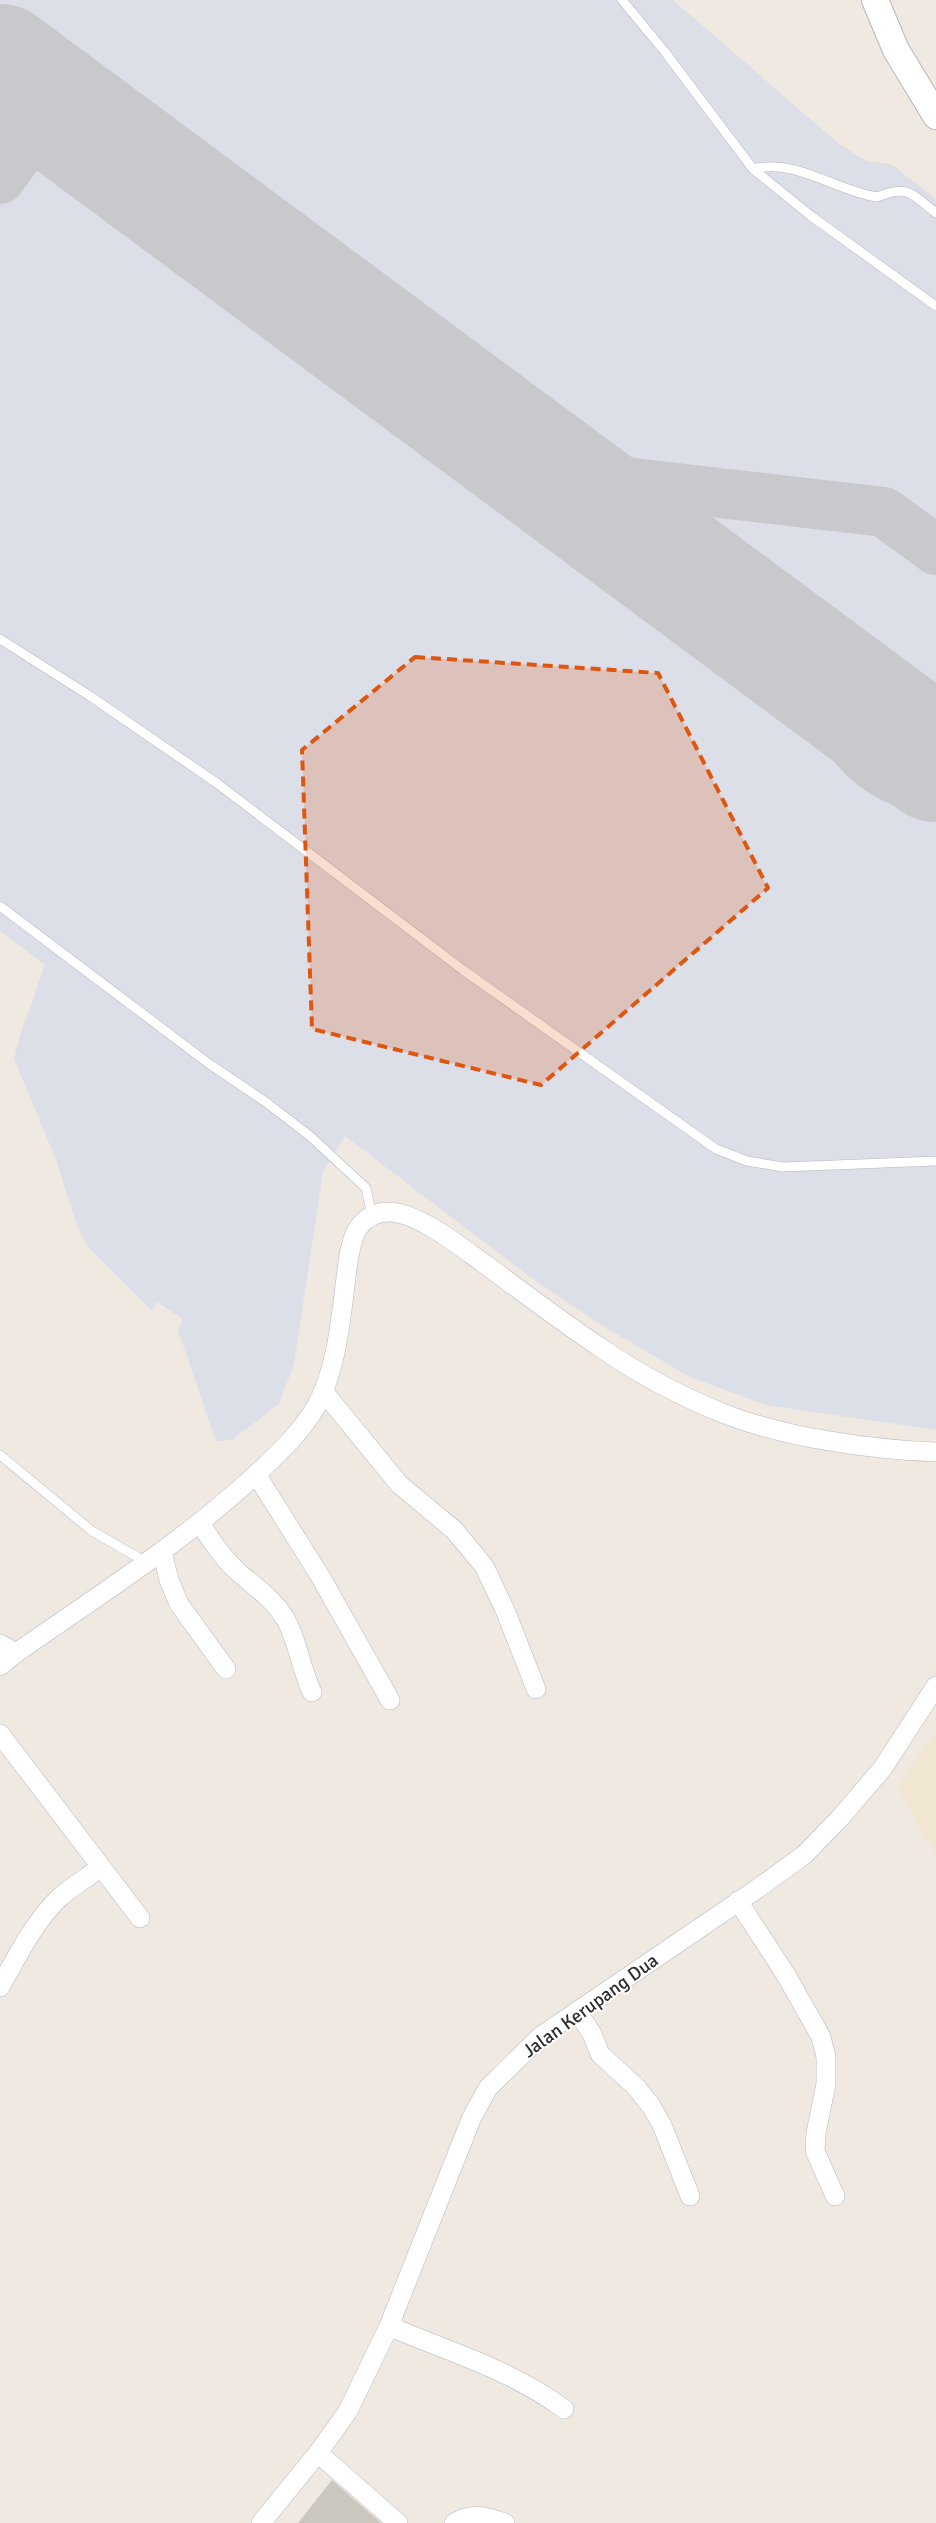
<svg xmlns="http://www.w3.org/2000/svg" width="936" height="2523" viewBox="0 0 936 2523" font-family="Signika,sans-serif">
<rect width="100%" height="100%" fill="#efe9e1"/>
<path fill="#f0e6d1" d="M 936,1732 L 936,1855 L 897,1786 Z"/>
<path fill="#dcdee8" d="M 0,0 L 673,0 L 838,143 L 866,161 L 891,164 L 936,199 L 936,1430 L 766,1405 L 690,1377 L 603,1326 L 534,1280 L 345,1136 L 323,1172 L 294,1364 L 279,1404 L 232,1440 L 218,1441 L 214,1436 L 178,1330 L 183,1319 L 157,1302 L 152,1311 L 88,1247 L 77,1226 L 57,1162 L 14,1059 L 22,1030 L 45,965 L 0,931 Z"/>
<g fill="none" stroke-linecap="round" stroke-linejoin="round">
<path stroke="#c9c8cc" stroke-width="50" d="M 0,179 L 54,106
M 529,459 L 590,478 L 884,512 L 936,550
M 795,656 C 802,661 811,665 817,671 C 830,684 835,705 841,722 C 856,762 895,786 936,790"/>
<path stroke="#c9c8cc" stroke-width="124" d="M 0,66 L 936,760"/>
</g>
<path fill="#cbc7bf" d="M 332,2480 L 381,2523 L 298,2523 Z"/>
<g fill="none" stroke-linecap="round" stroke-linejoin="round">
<defs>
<path id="service" d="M 622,0 L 665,52 L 753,169 L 811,216 L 936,306
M 753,169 C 796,158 836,191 877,197 C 909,184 911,194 936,213
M 0,639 L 90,696 L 218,784 L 463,970 L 716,1149 L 747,1161 L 783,1167 L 936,1161
M 0,906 L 208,1063 L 267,1103 L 310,1136 L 366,1188 L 372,1216
M 0,1455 L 92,1531 L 146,1562"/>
<path id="minor" d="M 323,1391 L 399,1484 L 454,1530 L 484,1566 L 505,1610 L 536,1689
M 256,1474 L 320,1576 L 390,1700
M 200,1523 C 211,1540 222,1557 237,1571 C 254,1586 275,1600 286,1620 C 298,1642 301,1669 312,1692
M 162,1551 L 169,1580 L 179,1604 L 226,1669
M 0,1644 L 16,1653
M 0,1666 L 16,1653 C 96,1597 180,1544 252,1478 C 276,1456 301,1433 317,1405 C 336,1369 340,1325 345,1286 C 347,1270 349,1240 359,1227 C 378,1201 409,1214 431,1227 C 450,1238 468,1252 486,1265 C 524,1293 562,1322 601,1348 C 639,1374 682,1397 725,1414 C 783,1437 874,1450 936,1452
M 0,1734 L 140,1918
M 738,1901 L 786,1975 L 821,2037 L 826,2057 L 826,2084 L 816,2133 L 815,2151 L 835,2196
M 0,1987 C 18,1955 34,1922 60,1897 C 73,1886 88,1877 101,1867
M 577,2011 L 592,2034 L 600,2054 L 636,2087 L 651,2106 L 662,2125 L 690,2196
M 389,2326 C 451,2353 508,2368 564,2409
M 318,2453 L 398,2523
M 261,2523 L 318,2453 L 348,2411 L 389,2326 L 472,2117 L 488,2088 L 541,2036 L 757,1889 L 804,1855 L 840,1818 L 882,1769 L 936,1686
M 454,2523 C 472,2512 486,2517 505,2523"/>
<path id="secondary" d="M 875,0 L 896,50 L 936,116"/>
</defs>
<use href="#service" stroke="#b4b7c1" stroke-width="10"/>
<use href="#minor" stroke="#b4b7c1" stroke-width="20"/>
<use href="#secondary" stroke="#b4b7c1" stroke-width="28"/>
<use href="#service" stroke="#fff" stroke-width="9"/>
<use href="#minor" stroke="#fff" stroke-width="19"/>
<use href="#secondary" stroke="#fff" stroke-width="26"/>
</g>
<path fill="#df570e" fill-opacity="0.2" stroke="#df570e" stroke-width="4" stroke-dasharray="10 6" stroke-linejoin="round" d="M 415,657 L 658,673 L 768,888 L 541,1085 L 312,1029 L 302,750 Z"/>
<g text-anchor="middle" stroke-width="4" stroke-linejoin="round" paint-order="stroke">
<g font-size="19" fill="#2e2e2e" stroke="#fff">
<text transform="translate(590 2005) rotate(-36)" y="7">Jalan Kerupang Dua</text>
</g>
</g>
</svg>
